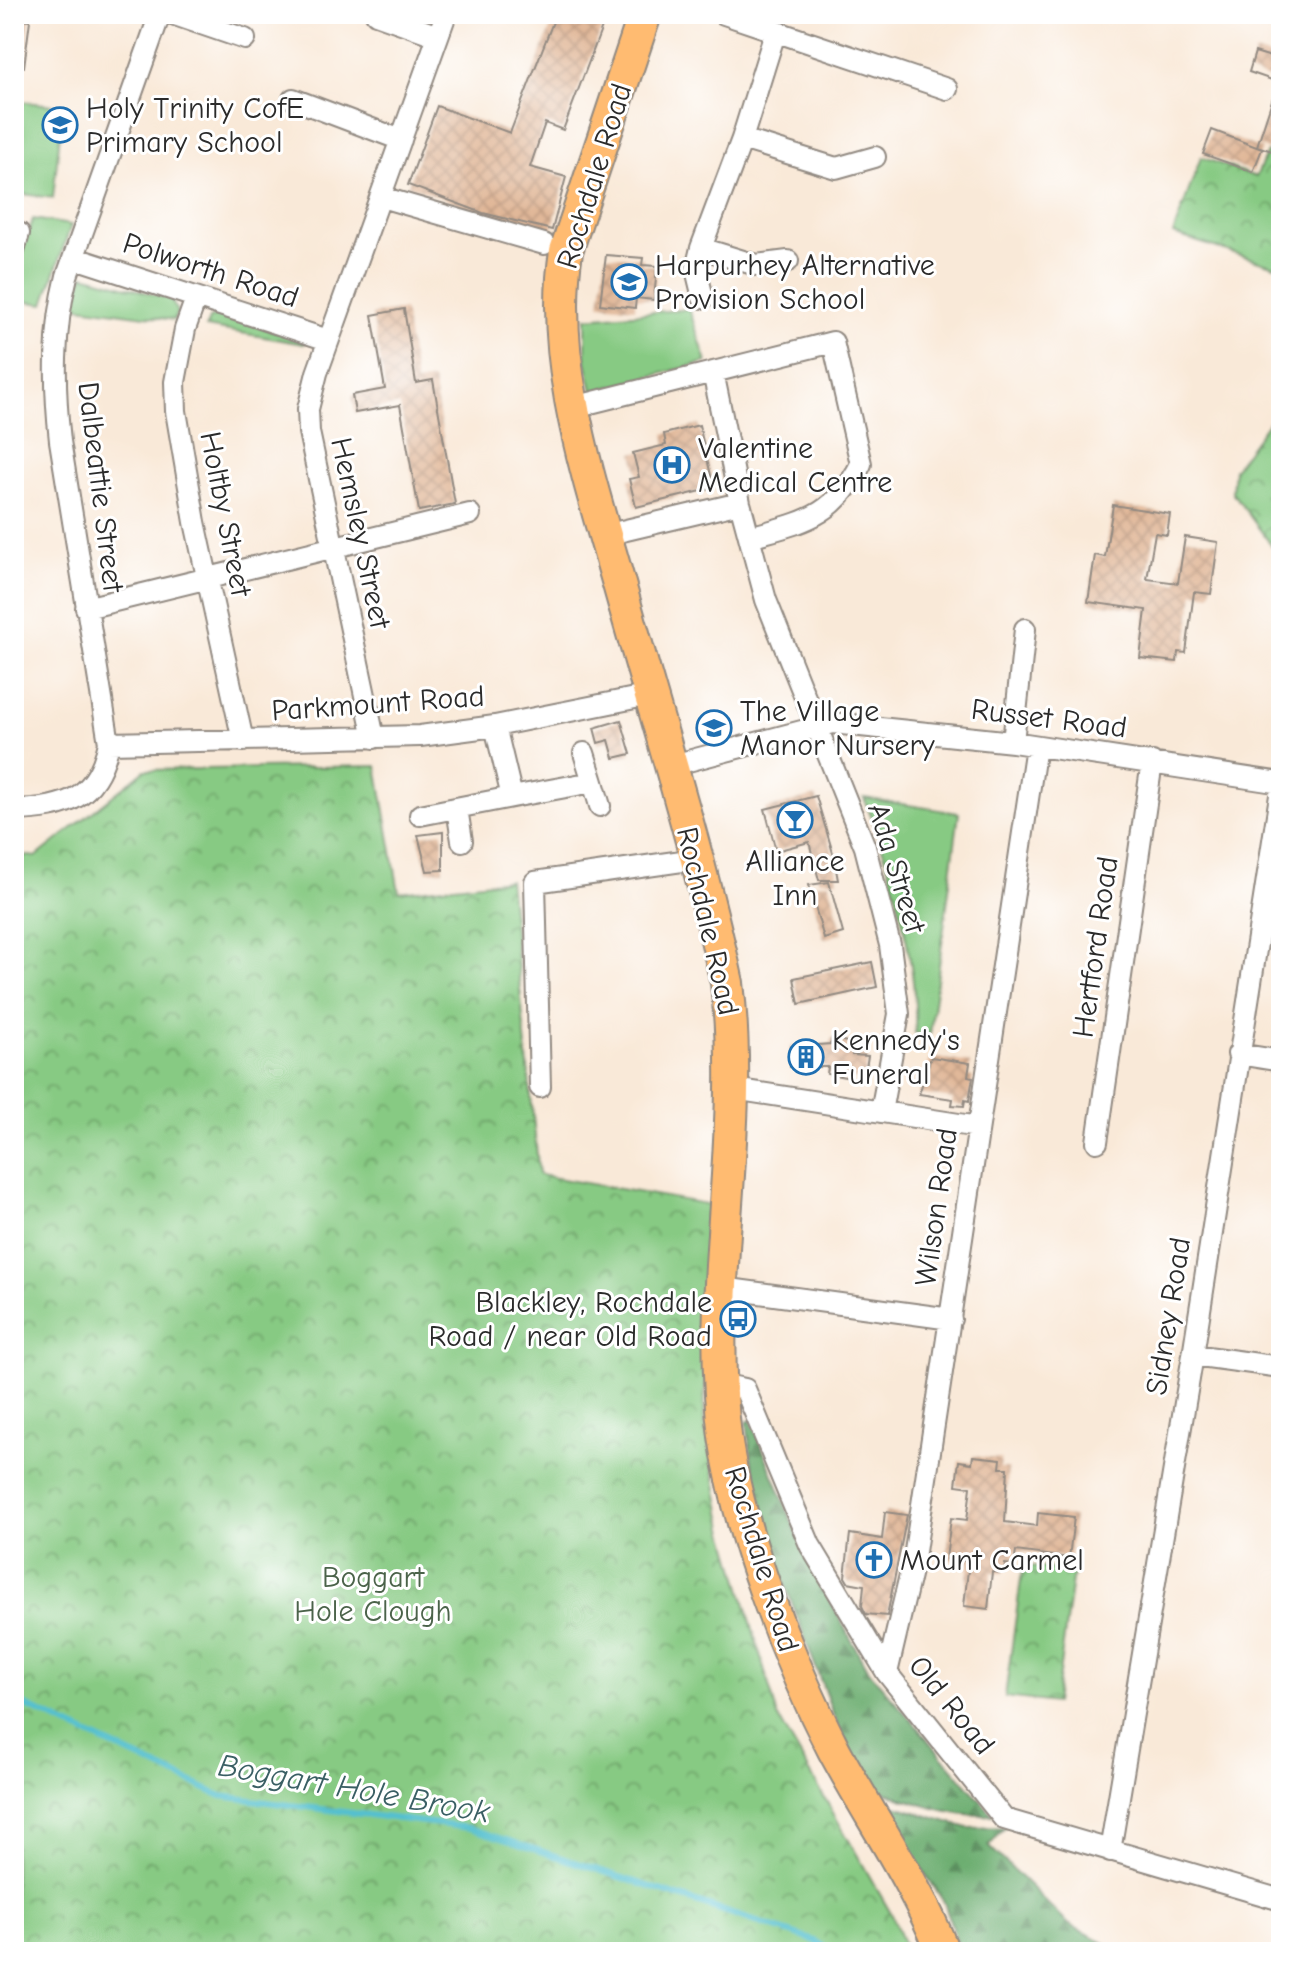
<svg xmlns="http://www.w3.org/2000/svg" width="1295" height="1966" viewBox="0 0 1295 1966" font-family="'Comic Neue',sans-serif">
<defs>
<pattern id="forest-firs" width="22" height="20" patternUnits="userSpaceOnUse" patternTransform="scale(2)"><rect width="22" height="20" fill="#6dae71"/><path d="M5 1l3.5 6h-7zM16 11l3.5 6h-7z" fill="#5a8e5d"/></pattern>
<pattern id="park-crowns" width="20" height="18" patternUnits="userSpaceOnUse" patternTransform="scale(2)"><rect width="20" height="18" fill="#87ca83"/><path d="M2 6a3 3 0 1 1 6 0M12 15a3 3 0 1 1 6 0" fill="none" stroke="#6fa46b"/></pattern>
<pattern id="building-cross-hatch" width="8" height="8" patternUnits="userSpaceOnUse" patternTransform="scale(2)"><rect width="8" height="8" fill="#e1b899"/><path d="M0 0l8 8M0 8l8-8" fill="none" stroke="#c19e84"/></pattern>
</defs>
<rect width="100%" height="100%" fill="#fff"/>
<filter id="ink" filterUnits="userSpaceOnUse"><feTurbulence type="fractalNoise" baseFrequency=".0125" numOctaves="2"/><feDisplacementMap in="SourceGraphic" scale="16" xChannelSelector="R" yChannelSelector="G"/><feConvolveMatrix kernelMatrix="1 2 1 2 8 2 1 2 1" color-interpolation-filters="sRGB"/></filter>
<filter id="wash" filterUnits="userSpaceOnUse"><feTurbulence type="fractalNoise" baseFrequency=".006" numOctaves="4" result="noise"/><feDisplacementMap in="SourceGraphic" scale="32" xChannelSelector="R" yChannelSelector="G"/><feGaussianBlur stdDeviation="1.8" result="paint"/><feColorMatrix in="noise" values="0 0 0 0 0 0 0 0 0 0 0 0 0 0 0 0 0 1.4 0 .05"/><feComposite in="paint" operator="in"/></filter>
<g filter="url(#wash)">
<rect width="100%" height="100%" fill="#f9e9d8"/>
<path fill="#87ca83" stroke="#597a57" stroke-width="2" d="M 15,101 L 63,106 L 53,198 L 14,193 Z
M 33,219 L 71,225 L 44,304 L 14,300 L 14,279 Z
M 84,275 L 171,299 L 177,312 L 174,320 L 72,306 Z
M 689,309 L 707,362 L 593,391 L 586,362 L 586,318 Z
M 220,314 L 305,341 L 304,344 L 206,327 L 209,319 Z
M 864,798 L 959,813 L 930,1034 L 915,1033 C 919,965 890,861 864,798 Z"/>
<path fill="url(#forest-firs)" stroke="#4c6c4e" stroke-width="2" d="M 751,1420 L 805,1554 L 867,1669 L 993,1815 C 950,1817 910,1801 870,1787 L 839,1730 L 778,1565 L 752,1463 L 747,1422 Z
M 876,1800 L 968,1828 L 1005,1827 L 989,1846 L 1068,1924 L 1121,1952 L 960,1952 L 944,1902 Z"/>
<path fill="url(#park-crowns)" stroke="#597a57" stroke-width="2" d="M 1267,152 L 1281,156 L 1281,268 L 1173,234 L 1201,157 L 1256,177 Z
M 1281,405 L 1281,558 L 1232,492 L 1234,469 Z
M 377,766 L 399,892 L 509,880 L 539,1175 L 712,1205 L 704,1417 L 724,1528 L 778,1717 L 893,1917 L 906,1952 L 14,1952 L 14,854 L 36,857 L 145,770 Z
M 1023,1565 L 1073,1572 L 1055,1703 L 1005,1697 Z"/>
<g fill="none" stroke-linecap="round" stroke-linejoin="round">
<path stroke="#55c0cf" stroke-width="6" d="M 14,1696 L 22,1704 L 221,1796 L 470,1828 L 815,1941 L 831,1952"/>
</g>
<g id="blocks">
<path fill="url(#building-cross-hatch)" d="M 556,14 L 607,14 L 563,130 L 545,123 L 530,167 L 566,177 L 552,230 L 483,213 L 408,185 L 437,106 L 510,133 Z
M 14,18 L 30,20 L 24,67 L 14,66 Z
M 1255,52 L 1281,60 L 1281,154 L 1257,146 L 1278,82 L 1249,72 Z
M 1212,130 L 1262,149 L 1253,172 L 1203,154 Z
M 606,255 L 643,258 L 642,265 L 657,266 L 654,300 L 636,298 L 635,308 L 600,304 Z
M 404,309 L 416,383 L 433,380 L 455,504 L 419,511 L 400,405 L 355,413 L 352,395 L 385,389 L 372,315 Z
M 699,425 L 714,488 L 636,507 L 629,479 L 639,477 L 633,453 L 666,445 L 664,434 Z
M 1113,505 L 1170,514 L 1167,535 L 1155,533 L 1147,579 L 1178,583 L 1185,537 L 1218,542 L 1211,594 L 1194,592 L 1186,653 L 1178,652 L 1177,662 L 1140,658 L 1146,610 L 1088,602 L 1095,555 L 1105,557 Z
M 621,720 L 631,754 L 614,758 L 609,740 L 598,743 L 594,728 Z
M 816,796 L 833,853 L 838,880 L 819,880 L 809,842 L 776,851 L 765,809 Z
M 443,832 L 443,870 L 427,871 L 418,835 Z
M 829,882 L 843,933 L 824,939 L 809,885 Z
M 872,962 L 877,987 L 799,1004 L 794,978 Z
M 832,1038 L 854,1044 L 852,1055 L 868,1056 L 864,1080 L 827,1074 L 828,1067 L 790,1067 L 790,1047 L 831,1044 Z
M 931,1057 L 970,1063 L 968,1076 L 973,1077 L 969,1101 L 965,1100 L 964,1106 L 952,1105 L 953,1099 L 919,1094 Z
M 973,1456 L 1001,1459 L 1000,1468 L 1008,1468 L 1005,1522 L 1037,1526 L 1038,1513 L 1074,1517 L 1069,1558 L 1016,1551 L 1014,1565 L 1005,1564 L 1004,1573 L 992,1572 L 988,1609 L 964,1606 L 969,1561 L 946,1559 L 951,1518 L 967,1520 L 971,1487 L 956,1485 L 959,1461 L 972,1463 Z
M 885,1512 L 907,1515 L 887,1616 L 866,1614 L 862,1606 L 864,1585 L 848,1582 L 845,1577 L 850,1534 L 882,1539 Z"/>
</g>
</g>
<g filter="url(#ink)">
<use href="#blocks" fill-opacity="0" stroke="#928a82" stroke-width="2"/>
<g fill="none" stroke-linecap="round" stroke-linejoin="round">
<defs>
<path id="street" d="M 172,14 L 245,39
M 376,14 L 438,36
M 724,14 L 947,89
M 775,33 L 742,139 L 701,248 L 756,265 L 788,261
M 293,99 L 401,140
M 742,139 L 836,168 L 875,157
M 381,197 L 544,244
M 14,232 L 19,233 L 14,251
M 701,248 L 696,269 L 703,298
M 75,258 L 328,340
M 196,298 L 185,329 L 175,382 L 176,411 L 195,522 L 243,741
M 713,372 L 740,503 L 766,600 L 865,847 L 890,945 L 899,1014 L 881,1112
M 574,407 L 833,342 L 861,464 C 833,518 805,521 750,537
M 605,535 L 740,503
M 86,608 L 470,514
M 495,726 L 512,797 L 593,782 L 600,806
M 374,738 L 309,432 L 308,409 L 317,373 L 446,14
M 1013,742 L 1025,629
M 109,743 L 420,736 L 495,726 L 650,695
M 584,753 L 593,782
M 669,766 L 832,723 L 1013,742 L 1281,783
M 457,808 L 462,841
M 14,810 C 67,809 97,798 109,743 L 60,441 C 54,386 53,331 67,276 L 160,14
M 420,815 L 512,797
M 1238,1054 L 1281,1061
M 540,1087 L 535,882 L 696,859
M 734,1089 L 978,1127
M 1097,1142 L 1152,762
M 722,1288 L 951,1319
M 1193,1355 L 1281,1367
M 721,1384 L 745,1389 L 810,1545 L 887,1673 L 1004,1819 L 1281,1900
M 887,1673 L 914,1558 L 1036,746
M 1110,1851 L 1193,1355 L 1281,789"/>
<path id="primary" d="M 645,14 L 566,251 C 549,362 589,478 619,584 C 656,717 698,849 727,983 C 746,1134 705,1285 725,1436 C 738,1531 790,1665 834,1750 C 870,1817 915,1881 943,1952"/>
</defs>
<use href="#street" stroke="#928a82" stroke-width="24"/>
<use href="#primary" stroke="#928a82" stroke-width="36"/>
<use href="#street" stroke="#fff" stroke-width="20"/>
<use href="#primary" stroke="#ffbb71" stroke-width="32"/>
</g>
</g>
<defs>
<symbol id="school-ring" viewBox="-11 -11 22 22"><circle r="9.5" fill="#fff" stroke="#1f6fb2" stroke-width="1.5"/><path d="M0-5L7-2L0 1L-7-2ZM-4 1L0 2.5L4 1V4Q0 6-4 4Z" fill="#1f6fb2"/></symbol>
<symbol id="hospital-ring" viewBox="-11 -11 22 22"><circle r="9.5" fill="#fff" stroke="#1f6fb2" stroke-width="1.5"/><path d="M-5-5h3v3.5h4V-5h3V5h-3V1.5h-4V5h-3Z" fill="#1f6fb2"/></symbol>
<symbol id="bar-ring" viewBox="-11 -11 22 22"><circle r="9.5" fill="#fff" stroke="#1f6fb2" stroke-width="1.5"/><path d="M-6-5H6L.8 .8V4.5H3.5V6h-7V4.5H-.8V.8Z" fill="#1f6fb2"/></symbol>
<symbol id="building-ring" viewBox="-11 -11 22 22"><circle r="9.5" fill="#fff" stroke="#1f6fb2" stroke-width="1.5"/><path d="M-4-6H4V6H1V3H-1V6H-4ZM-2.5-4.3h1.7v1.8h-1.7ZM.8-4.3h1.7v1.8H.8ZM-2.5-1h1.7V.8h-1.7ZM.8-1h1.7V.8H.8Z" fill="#1f6fb2"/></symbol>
<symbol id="bus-ring" viewBox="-11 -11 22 22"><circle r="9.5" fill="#fff" stroke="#1f6fb2" stroke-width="1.5"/><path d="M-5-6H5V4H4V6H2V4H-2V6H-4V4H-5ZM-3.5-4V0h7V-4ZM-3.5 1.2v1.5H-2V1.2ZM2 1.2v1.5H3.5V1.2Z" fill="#1f6fb2"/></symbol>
<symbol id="church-ring" viewBox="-11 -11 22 22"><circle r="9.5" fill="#fff" stroke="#1f6fb2" stroke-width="1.5"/><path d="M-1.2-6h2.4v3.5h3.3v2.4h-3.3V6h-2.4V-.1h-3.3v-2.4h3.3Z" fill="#1f6fb2"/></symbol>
</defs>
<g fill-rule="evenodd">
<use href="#school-ring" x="40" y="105" width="40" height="40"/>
<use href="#school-ring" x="609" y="262" width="40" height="40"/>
<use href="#hospital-ring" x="652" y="445" width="40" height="40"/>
<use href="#school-ring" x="694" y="708" width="40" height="40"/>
<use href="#bar-ring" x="775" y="800" width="40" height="40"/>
<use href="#building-ring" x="786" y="1037" width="40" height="40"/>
<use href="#bus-ring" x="718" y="1299" width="40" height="40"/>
<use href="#church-ring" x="854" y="1540" width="40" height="40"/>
</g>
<g text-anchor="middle" stroke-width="6" stroke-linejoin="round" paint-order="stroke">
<g font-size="30" fill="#2b2b2b" stroke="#fff" text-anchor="start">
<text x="86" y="118">Holy Trinity CofE<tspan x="86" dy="34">Primary School</tspan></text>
<text x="655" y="275">Harpurhey Alternative<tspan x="655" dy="34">Provision School</tspan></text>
<text x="698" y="458">Valentine<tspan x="698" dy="34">Medical Centre</tspan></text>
<text x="740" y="721">The Village<tspan x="740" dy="34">Manor Nursery</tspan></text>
<text x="795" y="871" text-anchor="middle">Alliance<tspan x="795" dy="34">Inn</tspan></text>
<text x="832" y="1050">Kennedy's<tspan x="832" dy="34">Funeral</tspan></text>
<text x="712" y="1312" text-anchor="end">Blackley, Rochdale<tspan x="712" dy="34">Road / near Old Road</tspan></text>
<text x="900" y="1570">Mount Carmel</text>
</g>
<g font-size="30" fill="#2b2b2b" stroke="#fff">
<text transform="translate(594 176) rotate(-73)" y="10">Rochdale Road</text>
<text transform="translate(211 270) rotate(18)" y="10">Polworth Road</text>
<text transform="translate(101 487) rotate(83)" y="10">Dalbeattie Street</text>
<text transform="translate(226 514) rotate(79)" y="10">Holtby Street</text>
<text transform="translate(361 533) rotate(78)" y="10">Hemsley Street</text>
<text transform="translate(378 703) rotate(-4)" y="10">Parkmount Road</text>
<text transform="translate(1049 718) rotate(7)" y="10">Russet Road</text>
<text transform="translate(897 868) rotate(73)" y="10">Ada Street</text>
<text transform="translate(708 921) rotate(77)" y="10">Rochdale Road</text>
<text transform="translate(1095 947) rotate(-82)" y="10">Hertford Road</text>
<text transform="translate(936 1207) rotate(-82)" y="10">Wilson Road</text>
<text transform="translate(1168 1316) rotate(-81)" y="10">Sidney Road</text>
<text transform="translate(762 1559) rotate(73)" y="10">Rochdale Road</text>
<text transform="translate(952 1705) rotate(51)" y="10">Old Road</text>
</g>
<g font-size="30" fill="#4b634a" stroke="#fff">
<text x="373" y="1587">Boggart<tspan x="373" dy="34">Hole Clough</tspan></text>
</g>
<g font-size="32" font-style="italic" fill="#3a5f64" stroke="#fff">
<text transform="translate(354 1788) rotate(10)" y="11">Boggart Hole Brook</text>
</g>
</g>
<rect width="1295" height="1966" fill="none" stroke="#fff" stroke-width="48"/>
</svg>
